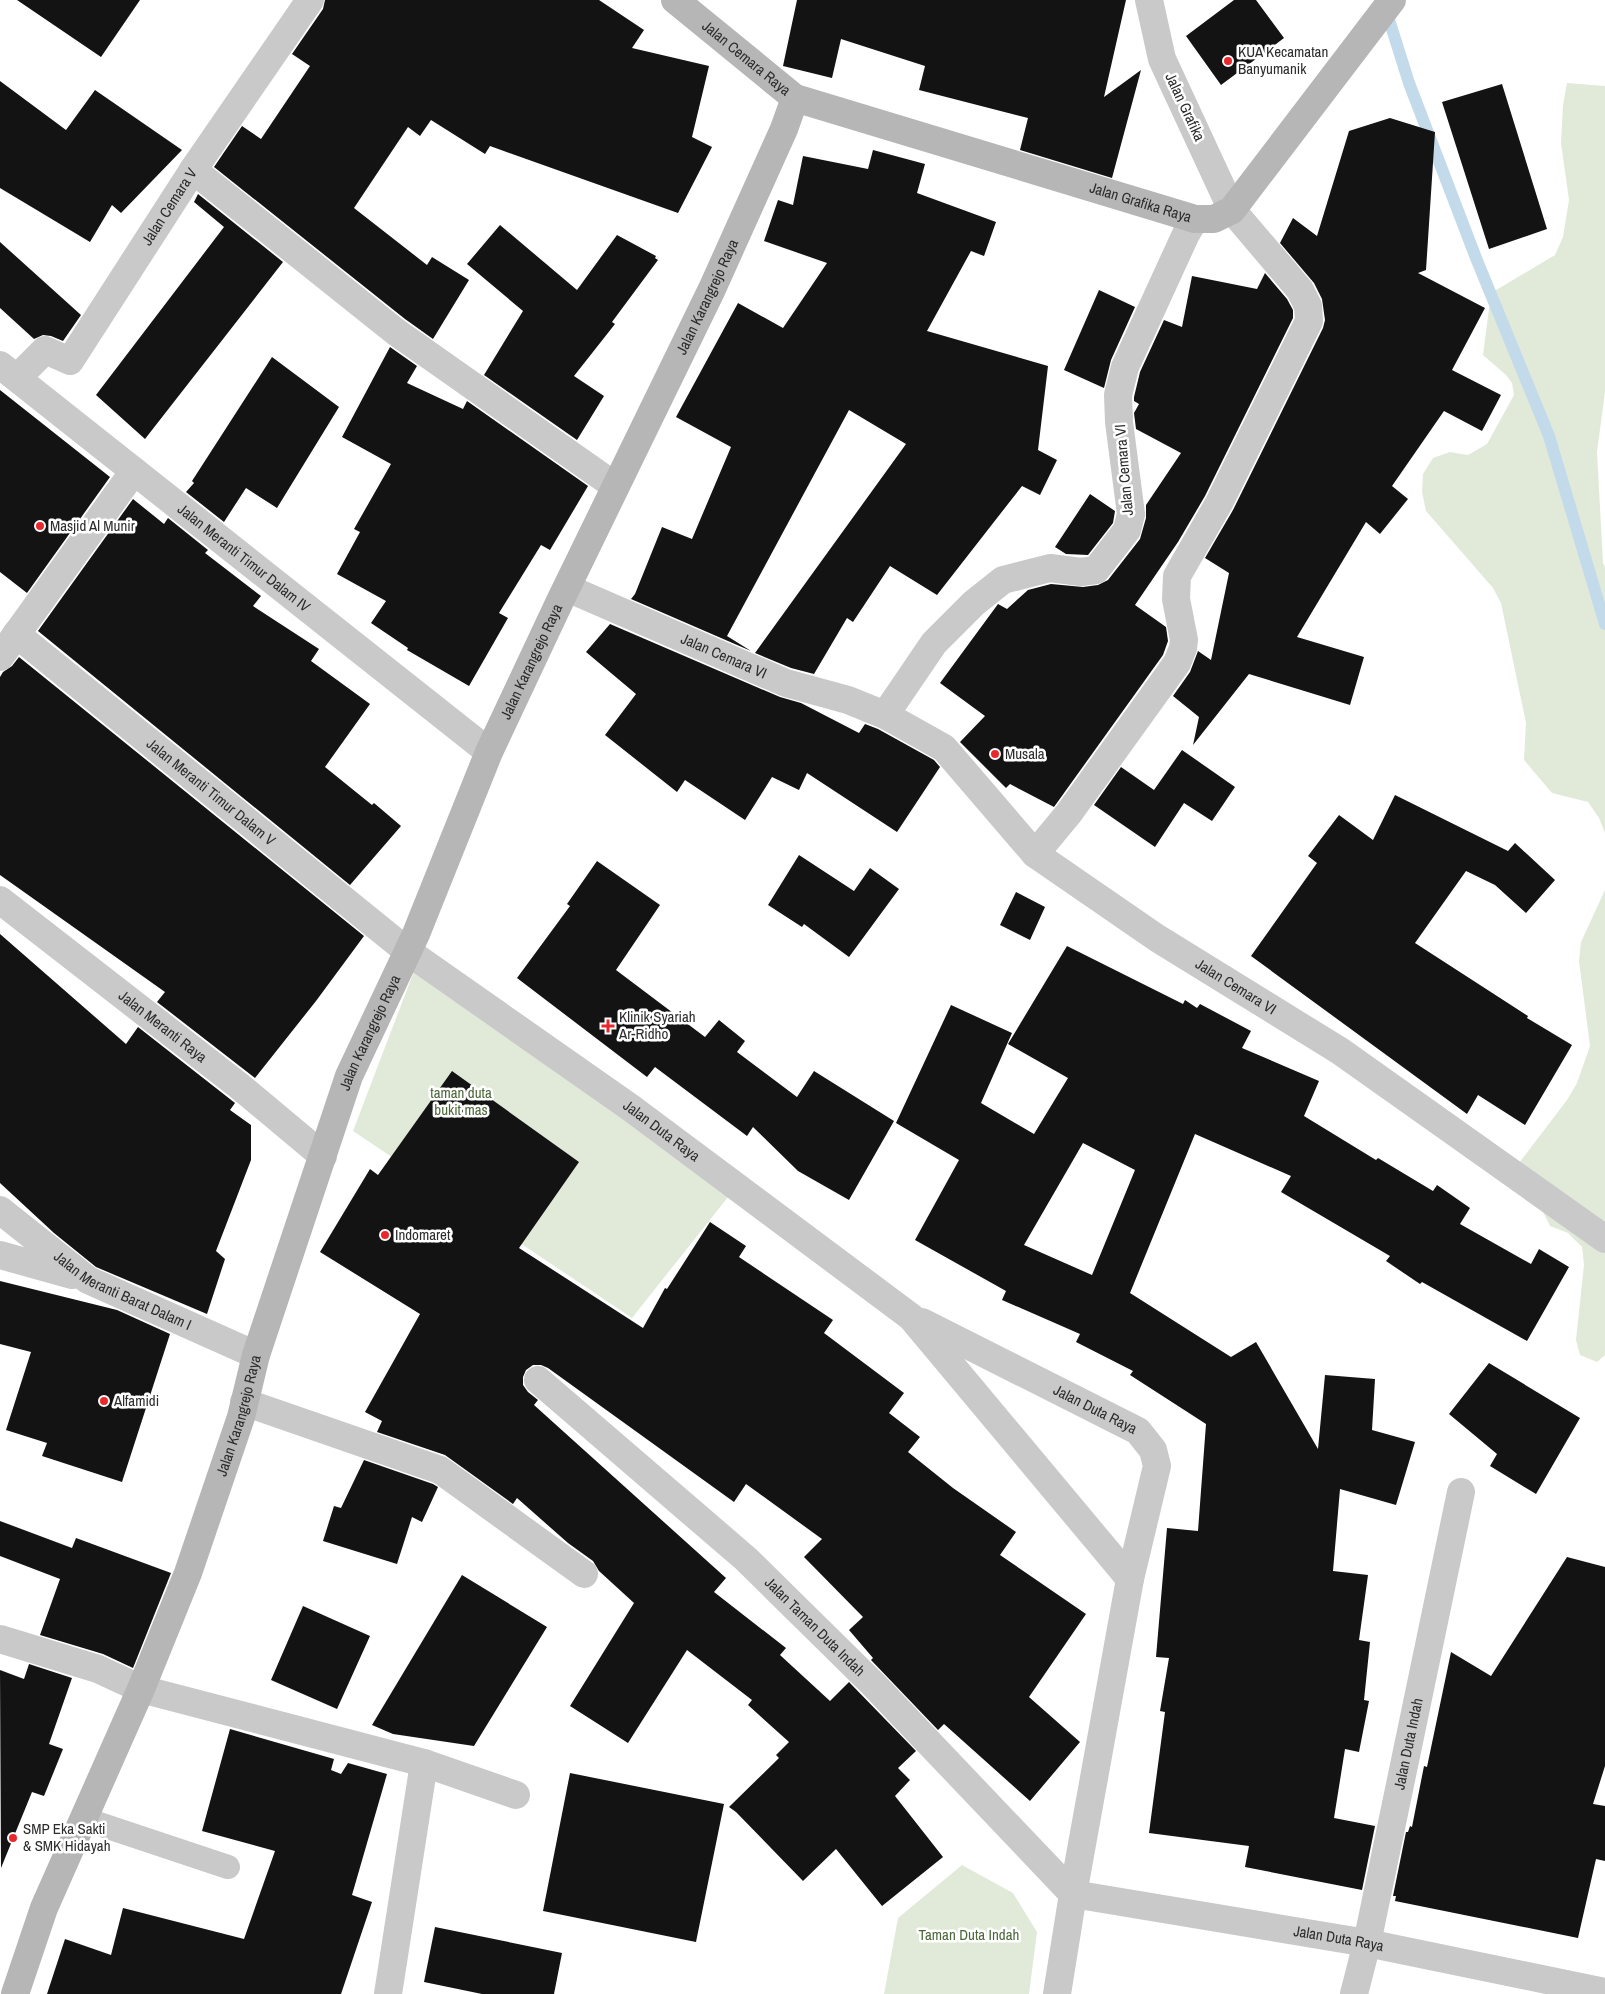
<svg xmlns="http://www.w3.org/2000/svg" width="1605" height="1994" viewBox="0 0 1605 1994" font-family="'Archivo Narrow',sans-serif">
<rect width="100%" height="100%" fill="#fff"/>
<path fill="#e1ead8" d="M 1567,83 L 1605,86 L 1605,392 L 1597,452 L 1603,563 L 1605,567 L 1605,833 L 1599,818 L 1588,802 L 1552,793 L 1524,760 L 1526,723 L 1501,603 L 1493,588 L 1426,511 L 1422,492 L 1423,474 L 1433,458 L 1450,452 L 1468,455 L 1487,444 L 1514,395 L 1512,383 L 1506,375 L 1483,355 L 1491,293 L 1555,255 L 1563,237 L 1569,200 L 1561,143 L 1563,105 Z
M 1605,890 L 1605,1355 L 1597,1362 L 1580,1355 L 1576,1340 L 1584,1265 L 1582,1247 L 1568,1233 L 1550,1226 L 1519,1163 L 1567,1100 L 1577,1083 L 1590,1046 L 1579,961 L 1581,942 Z
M 416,966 L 732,1192 L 632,1318 L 353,1131 Z
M 962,1865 L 1013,1893 L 1037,1932 L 1029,1994 L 884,1994 L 898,1918 Z"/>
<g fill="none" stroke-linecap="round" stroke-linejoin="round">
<path stroke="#c3daeb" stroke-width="12" d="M 1386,10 L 1409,83 L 1476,258 L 1549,436 L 1605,624"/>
</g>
<path fill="#131313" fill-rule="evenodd" d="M 17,0 L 140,0 L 101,57 Z
M 325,0 L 599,0 L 644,30 L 632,48 L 709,66 L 692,137 L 712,147 L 678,213 L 490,146 L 485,154 L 431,120 L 420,136 L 408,127 L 354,208 L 427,265 L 432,257 L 469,280 L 433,339 L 405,319 L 214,167 L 242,126 L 261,139 L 310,66 L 292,54 L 323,9 Z
M 797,0 L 1126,0 L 1104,97 L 1141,70 L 1112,178 L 1020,150 L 1028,118 L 919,90 L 925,66 L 841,39 L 832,78 L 783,66 Z
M 1234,0 L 1256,0 L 1284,38 L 1221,85 L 1186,36 Z
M 0,81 L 66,130 L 95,90 L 182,150 L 121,213 L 112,205 L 90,242 L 0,188 Z
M 1502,84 L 1547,229 L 1489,249 L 1442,102 Z
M 1390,118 L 1435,132 L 1426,270 L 1418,273 L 1485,308 L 1452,370 L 1501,395 L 1482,431 L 1444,411 L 1392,486 L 1408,499 L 1380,534 L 1366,522 L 1297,637 L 1364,657 L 1350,705 L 1249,674 L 1193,745 L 1199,717 L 1173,696 L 1190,672 L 1198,651 L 1211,660 L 1229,573 L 1205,558 L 1233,510 L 1323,328 L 1325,320 L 1322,299 L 1314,283 L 1280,243 L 1293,218 L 1317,236 L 1349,131 Z
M 873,150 L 925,164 L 917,193 L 996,222 L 984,256 L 971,251 L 927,331 L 1048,366 L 1038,450 L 1057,460 L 1040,495 L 1022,486 L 937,595 L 890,566 L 853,622 L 847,618 L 814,674 L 791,668 L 755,653 L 906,444 L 849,410 L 727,636 L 751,651 L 631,599 L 635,594 L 662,527 L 692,539 L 731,447 L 676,417 L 738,303 L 783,328 L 827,263 L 764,241 L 778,200 L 793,205 L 803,156 L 868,169 Z
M 198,194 L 283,262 L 145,439 L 96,395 L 224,227 L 194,202 Z
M 500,225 L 577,290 L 617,235 L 656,256 L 655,258 L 658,260 L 612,322 L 615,324 L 574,376 L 604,396 L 577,440 L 484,375 L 523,311 L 467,264 Z
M 0,242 L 81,315 L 63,341 L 51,336 L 43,335 L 34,339 L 0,308 Z
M 1265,273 L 1287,299 L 1293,310 L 1293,318 L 1205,496 L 1178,542 L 1135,605 L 1166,627 L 1168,641 L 1163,655 L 1054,807 L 1010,784 L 1006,788 L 960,742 L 985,716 L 940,683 L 998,604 L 1007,609 L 1028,590 L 1051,584 L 1083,587 L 1098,585 L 1108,580 L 1140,539 L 1146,518 L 1146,505 L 1181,453 L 1136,429 L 1134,413 L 1139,404 L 1134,401 L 1134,397 L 1140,372 L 1164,320 L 1182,327 L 1192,276 L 1257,289 Z
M 1099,290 L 1135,307 L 1111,360 L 1104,388 L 1064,370 Z
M 390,347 L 417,366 L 407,383 L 463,409 L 467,401 L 588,486 L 550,550 L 541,545 L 499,613 L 508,618 L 469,686 L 407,650 L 408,648 L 371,623 L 386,601 L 337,574 L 360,532 L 354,529 L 391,464 L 342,437 Z
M 272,357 L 339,407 L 277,508 L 246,488 L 224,522 L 186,492 L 194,483 L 192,481 Z
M 0,390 L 110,477 L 27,593 L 0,572 Z
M 1090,494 L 1115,511 L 1113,523 L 1088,555 L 1066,554 L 1055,547 Z
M 133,499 L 164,524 L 168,518 L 208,550 L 205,553 L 261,596 L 253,606 L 319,649 L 311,661 L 370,704 L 325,767 L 372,805 L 374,803 L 401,826 L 350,885 L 38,631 Z
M 610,624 L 780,697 L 801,703 L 859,733 L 865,724 L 878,729 L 934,760 L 940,767 L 897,832 L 807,773 L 799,790 L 772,777 L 745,820 L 685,780 L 677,792 L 605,735 L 636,694 L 586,652 Z
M 19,657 L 364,936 L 316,1001 L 255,1078 L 157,1002 L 165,992 L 0,875 L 0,677 L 3,672 L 12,666 Z
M 1182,750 L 1235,787 L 1212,821 L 1184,803 L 1155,847 L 1094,805 L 1121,767 L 1154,790 Z
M 1395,795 L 1508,851 L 1515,843 L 1555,880 L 1526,913 L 1495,885 L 1466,871 L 1415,943 L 1528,1016 L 1527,1018 L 1572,1045 L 1525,1125 L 1478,1095 L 1467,1114 L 1251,956 L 1317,863 L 1308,856 L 1339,815 L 1373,840 Z
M 799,855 L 854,891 L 870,868 L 899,889 L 849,957 L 804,924 L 802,927 L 768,905 Z
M 597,861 L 660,905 L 616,970 L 705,1037 L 719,1020 L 745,1041 L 737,1052 L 797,1097 L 814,1071 L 894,1121 L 849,1200 L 798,1171 L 753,1127 L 747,1136 L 655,1067 L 647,1077 L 517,978 L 570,906 L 567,904 Z
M 1016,892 L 1045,907 L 1030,940 L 1000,925 Z
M 0,934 L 126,1044 L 138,1027 L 235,1103 L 230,1110 L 251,1125 L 251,1160 L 216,1251 L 225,1259 L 207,1314 L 96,1267 L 54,1233 L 0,1183 Z
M 1067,946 L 1183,1004 L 1185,1000 L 1197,1008 L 1200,1004 L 1251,1031 L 1242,1048 L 1319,1081 L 1304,1116 L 1376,1160 L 1378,1158 L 1433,1191 L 1437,1185 L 1470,1208 L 1460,1224 L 1531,1264 L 1539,1249 L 1569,1267 L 1527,1341 L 1422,1282 L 1420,1284 L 1386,1261 L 1390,1256 L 1281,1192 L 1291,1176 L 1195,1134 L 1130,1293 L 1231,1357 L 1256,1342 L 1318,1449 L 1325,1375 L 1375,1379 L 1372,1430 L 1415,1442 L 1396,1505 L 1340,1489 L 1333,1571 L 1368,1575 L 1359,1640 L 1370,1642 L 1364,1700 L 1369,1701 L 1359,1752 L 1345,1749 L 1334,1818 L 1375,1826 L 1362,1890 L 1245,1867 L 1249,1846 L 1149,1833 L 1165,1712 L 1160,1711 L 1169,1658 L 1156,1657 L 1167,1528 L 1198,1531 L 1206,1424 L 1130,1375 L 1133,1371 L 1076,1342 L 1080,1334 L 1002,1300 L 1006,1291 L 915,1240 L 959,1160 L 896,1123 L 951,1005 L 1012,1033 L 981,1103 L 1034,1134 L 1068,1078 L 1008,1044 ZM 1083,1143 L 1135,1170 L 1092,1275 L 1024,1245 Z
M 452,1071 L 579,1162 L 519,1248 L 643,1328 L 665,1288 L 667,1289 L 710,1222 L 746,1246 L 739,1257 L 833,1320 L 824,1333 L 904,1393 L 889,1413 L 920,1437 L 908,1452 L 953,1488 L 1016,1532 L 1000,1555 L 1086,1614 L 1029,1697 L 1080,1742 L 1030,1801 L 944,1724 L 938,1730 L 871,1660 L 873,1658 L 849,1630 L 863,1617 L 804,1557 L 822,1539 L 746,1484 L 734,1502 L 548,1368 L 541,1365 L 533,1365 L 526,1370 L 523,1377 L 523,1385 L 528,1392 L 538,1400 L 534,1405 L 726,1578 L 714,1592 L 786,1648 L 780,1655 L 830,1701 L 849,1682 L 916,1751 L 898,1768 L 910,1780 L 895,1796 L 943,1857 L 882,1906 L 836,1849 L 803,1881 L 736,1812 L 729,1807 L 779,1758 L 776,1755 L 789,1742 L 748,1705 L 752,1700 L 687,1650 L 628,1743 L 570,1706 L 634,1603 L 599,1571 L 593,1561 L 568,1543 L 517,1498 L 513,1504 L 445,1455 L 377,1432 L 382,1421 L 365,1412 L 420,1314 L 320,1252 L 370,1169 L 378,1175 Z
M 0,1281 L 117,1310 L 170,1334 L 122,1482 L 42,1456 L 47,1443 L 6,1430 L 31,1352 L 0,1344 Z
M 1489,1363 L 1580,1418 L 1536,1494 L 1490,1466 L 1497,1454 L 1449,1414 Z
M 364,1460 L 433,1484 L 438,1487 L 422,1522 L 412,1517 L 397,1564 L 323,1541 L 334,1506 L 341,1508 Z
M 0,1521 L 72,1548 L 76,1538 L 171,1573 L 133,1668 L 103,1654 L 40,1635 L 60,1579 L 0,1556 Z
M 1567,1557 L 1605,1567 L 1605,1766 L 1593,1804 L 1605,1806 L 1605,1861 L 1596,1859 L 1578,1938 L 1395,1901 L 1396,1896 L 1393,1896 L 1406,1832 L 1408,1832 L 1410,1826 L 1412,1827 L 1424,1766 L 1427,1767 L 1451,1652 L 1491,1676 Z
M 462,1575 L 547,1627 L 474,1746 L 393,1734 L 372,1725 Z
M 303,1606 L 370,1636 L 337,1709 L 271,1680 Z
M 29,1664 L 72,1678 L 49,1744 L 63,1749 L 44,1796 L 32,1792 L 1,1868 L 0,1670 L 24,1679 Z
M 230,1729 L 334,1759 L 331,1770 L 341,1774 L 348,1763 L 387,1774 L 352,1895 L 372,1902 L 341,1994 L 47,1994 L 65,1939 L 111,1955 L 123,1908 L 244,1939 L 275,1851 L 202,1831 Z
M 570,1773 L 724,1804 L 696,1942 L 543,1911 Z
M 435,1927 L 562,1953 L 554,1994 L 482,1994 L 424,1982 Z"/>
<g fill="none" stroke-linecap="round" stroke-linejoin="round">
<path stroke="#c9c9c9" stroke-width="24" d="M 84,1819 L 228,1867"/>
<g stroke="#c9c9c9" stroke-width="28">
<path d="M 193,170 L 396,332 L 615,486"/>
<path id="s1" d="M 0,365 L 489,752"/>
<path id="s2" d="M 18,377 L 45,350 L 70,361 L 193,170 L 310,0"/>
<path id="s3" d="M 567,588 L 786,683 L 848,700 L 885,715 L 944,748 L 1035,854 L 1157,938 L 1340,1051 L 1605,1239"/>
<path id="s4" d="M 16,634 L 407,951 L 631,1108 L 911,1317 L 1130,1579 L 1073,1894 L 1057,1994"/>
<path d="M 0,657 L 134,471"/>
<path d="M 885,715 L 934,643 L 974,603 L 1003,580 L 1050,568 L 1081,572 L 1096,570 L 1127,530 L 1131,514 L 1119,422 L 1118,395 L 1125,367 L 1186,234 L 1195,219"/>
<path d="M 1035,854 L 1069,813 L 1177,663 L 1183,648 L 1184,640 L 1176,599 L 1177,576 L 1219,503 L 1309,321 L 1308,306 L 1300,290 L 1232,210 L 1162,59 L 1149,0"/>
<path id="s5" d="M 0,1210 L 88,1280 L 256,1355"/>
<path d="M 0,1255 L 72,1275"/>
<path id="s6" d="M 922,1322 L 1138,1431 L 1153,1450 L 1157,1466 L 1130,1579"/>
<path id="s7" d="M 538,1380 L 746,1559 L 874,1685 L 1073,1894 L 1367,1943 L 1605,1992"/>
<path d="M 244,1402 L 440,1470 L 584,1574"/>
<path d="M 0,1639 L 98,1669 L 141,1689 L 424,1763 L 516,1795"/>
<path d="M 388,1994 L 424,1763"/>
<path id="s8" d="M 1354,1994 L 1367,1943 L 1461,1492"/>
</g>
<path stroke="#c9c9c9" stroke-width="28" id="s9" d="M 0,900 L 238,1085 L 323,1156"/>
<g stroke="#b6b6b6" stroke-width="28">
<path id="s10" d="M 675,0 L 795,98 L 1195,219 L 1214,219 L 1232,210 L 1392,0"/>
<path id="s11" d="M 15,1994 L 44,1908 L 141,1689 L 188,1573 L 241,1417 L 256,1355 L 349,1076 L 416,934 L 489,752 L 560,601 L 712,289 L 784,129 L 795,98"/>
</g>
</g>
<g fill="#e8282d" stroke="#fff" stroke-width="2">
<circle cx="1228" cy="61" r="5"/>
<circle cx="40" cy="526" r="5"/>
<circle cx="995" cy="754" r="5"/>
<path d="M605.5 1018.5h5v5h5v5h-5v5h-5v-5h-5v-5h5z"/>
<circle cx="385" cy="1235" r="5"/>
<circle cx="104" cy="1401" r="5"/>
<circle cx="13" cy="1838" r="5"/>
</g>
<g text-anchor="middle" stroke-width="5" stroke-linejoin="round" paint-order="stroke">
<g font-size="15" fill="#2c2c2c" stroke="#fff" text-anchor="start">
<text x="1238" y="57">KUA Kecamatan<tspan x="1238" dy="17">Banyumanik</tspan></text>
<text x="50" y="531">Masjid Al Munir</text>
<text x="1005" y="759">Musala</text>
<text x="619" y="1022">Klinik Syariah<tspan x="619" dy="17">Ar-Ridho</tspan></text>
<text x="395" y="1240">Indomaret</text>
<text x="114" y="1406">Alfamidi</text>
<text x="23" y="1834">SMP Eka Sakti<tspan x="23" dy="17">&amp; SMK Hidayah</tspan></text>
</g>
<g font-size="15" fill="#2c2c2c" stroke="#fff">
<text dy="5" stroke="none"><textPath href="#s10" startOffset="92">Jalan Cemara Raya</textPath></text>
<text transform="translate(1185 107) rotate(65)" y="5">Jalan Grafika</text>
<text dy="5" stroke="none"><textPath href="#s10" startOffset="516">Jalan Grafika Raya</textPath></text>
<text dy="5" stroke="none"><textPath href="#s2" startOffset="249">Jalan Cemara V</textPath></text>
<text dy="5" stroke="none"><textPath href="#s11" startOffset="1836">Jalan Karangrejo Raya</textPath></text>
<text transform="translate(1124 470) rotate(-95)" y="5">Jalan Cemara VI</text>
<text dy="5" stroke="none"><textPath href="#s1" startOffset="311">Jalan Meranti Timur Dalam IV</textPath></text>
<text dy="5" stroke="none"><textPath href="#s3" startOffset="171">Jalan Cemara VI</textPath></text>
<text dy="5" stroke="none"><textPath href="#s11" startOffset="1431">Jalan Karangrejo Raya</textPath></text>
<text dy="5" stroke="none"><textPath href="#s4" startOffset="251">Jalan Meranti Timur Dalam V</textPath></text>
<text dy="5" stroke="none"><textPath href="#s3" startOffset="791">Jalan Cemara VI</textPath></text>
<text dy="5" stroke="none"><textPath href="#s9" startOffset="206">Jalan Meranti Raya</textPath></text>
<text dy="5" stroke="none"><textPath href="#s11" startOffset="1026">Jalan Karangrejo Raya</textPath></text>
<text dy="5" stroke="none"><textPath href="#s4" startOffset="815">Jalan Duta Raya</textPath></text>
<text dy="5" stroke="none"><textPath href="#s5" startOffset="148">Jalan Meranti Barat Dalam I</textPath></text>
<text dy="5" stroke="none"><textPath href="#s6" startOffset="194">Jalan Duta Raya</textPath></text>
<text dy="5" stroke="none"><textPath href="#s11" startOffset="621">Jalan Karangrejo Raya</textPath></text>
<text dy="5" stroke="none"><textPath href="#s7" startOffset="371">Jalan Taman Duta Indah</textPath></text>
<text dy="5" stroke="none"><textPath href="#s8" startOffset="256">Jalan Duta Indah</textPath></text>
<text dy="5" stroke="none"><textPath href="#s7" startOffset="1012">Jalan Duta Raya</textPath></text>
</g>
<g font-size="15" fill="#4c6739" stroke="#fff">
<text x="461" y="1098">taman duta<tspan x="461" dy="17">bukit mas</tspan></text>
<text x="969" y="1940">Taman Duta Indah</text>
</g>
</g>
</svg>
